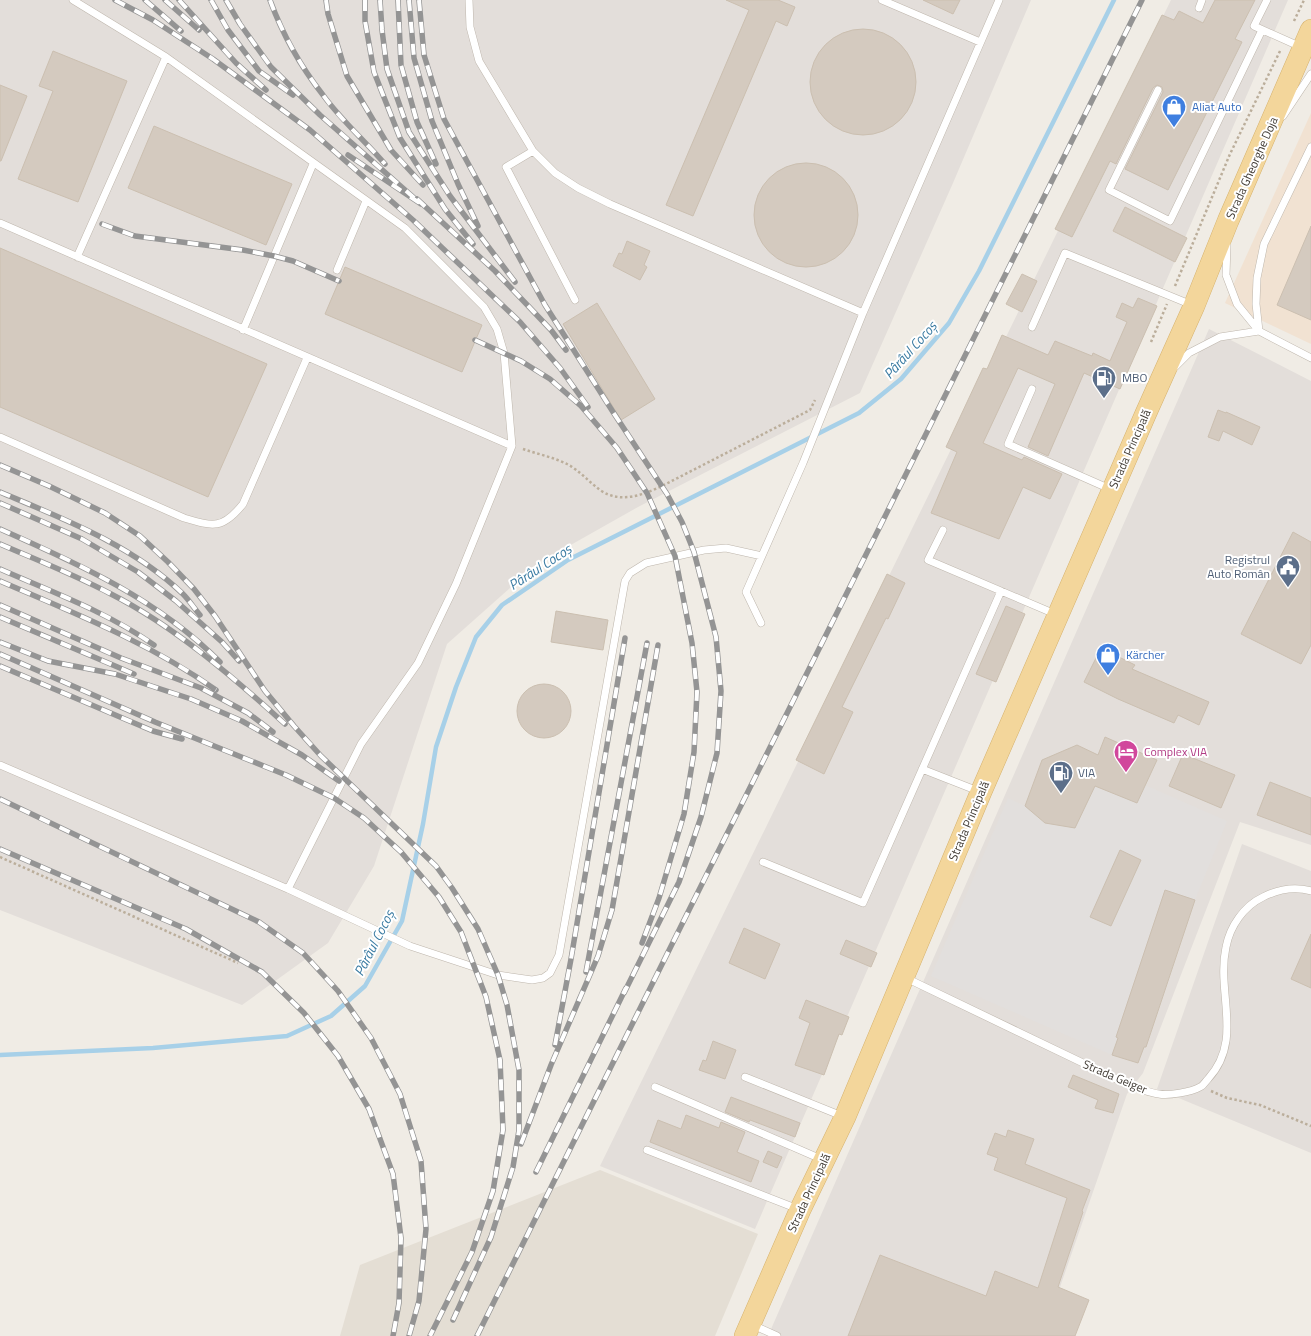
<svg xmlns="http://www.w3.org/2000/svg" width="1311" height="1336" viewBox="0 0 1311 1336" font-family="'Titillium Web',sans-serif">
<rect width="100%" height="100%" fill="#f0ece5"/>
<path fill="#e4ded4" d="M 600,1170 L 758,1234 L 715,1336 L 340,1336 L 360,1265 Z"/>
<path fill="#f1e2d2" d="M 1311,113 L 1311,344 L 1225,303 Z"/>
<path fill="#e3deda" d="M 0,0 L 1031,0 L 953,183 L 860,393 L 638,507 L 537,564 L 447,644 L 374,866 L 328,943 L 242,1005 L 0,910 Z
M 1171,0 L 1288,0 L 755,1229 L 600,1166 Z
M 1209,329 L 1311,381 L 1311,845 L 1240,822 L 1143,1073 L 1127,1094 L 1043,1336 L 768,1336 Z
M 1242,844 L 1311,871 L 1311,1153 L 1157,1089 Z"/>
<path fill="#e2dfdd" d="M 1145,785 L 1227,821 L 1195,900 L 1165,891 L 1116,1037 L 1118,1038 L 1112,1055 L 931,976 L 1008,798 L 1025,806 L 1045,823 L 1075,828 L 1095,786 Z"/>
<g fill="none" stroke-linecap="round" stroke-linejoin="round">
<path stroke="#a7d0e8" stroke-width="4.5" d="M 0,1055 L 153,1048 L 287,1036 L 331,1016 L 365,986 L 402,921 L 423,824 L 436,747 L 456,687 L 476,637 L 502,605 L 568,560 L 859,413 L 901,379 L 949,323 L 979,271 L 1114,0"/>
</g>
<path fill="#d4cabf" stroke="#cbbfb0" d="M 726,0 L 778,0 L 795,7 L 787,26 L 776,21 L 693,216 L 666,205 L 749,10 Z
M 923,0 L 960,0 L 953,14 Z
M 1215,0 L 1255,0 L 1235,39 L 1242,42 L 1168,190 L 1125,169 L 1163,92 L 1162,87 L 1157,85 L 1153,88 L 1116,164 L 1110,161 L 1072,237 L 1055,229 L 1162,15 L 1174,20 L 1179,11 L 1203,23 Z
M810 82a53 53 0 1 1 106 0a53 53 0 1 1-106 0Z
M 53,51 L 127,81 L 78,202 L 18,179 L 53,91 L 39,86 Z
M 0,85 L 27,96 L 1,161 L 0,161 Z
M 154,126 L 292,184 L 266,245 L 128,188 Z
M754 215a52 52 0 1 1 104 0a52 52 0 1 1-104 0Z
M 1125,207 L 1187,238 L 1175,262 L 1113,231 Z
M 1311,226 L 1311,320 L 1277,305 Z
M 627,241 L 650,251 L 644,265 L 647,267 L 640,280 L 613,266 L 619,253 L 622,254 Z
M 0,248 L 267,364 L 208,497 L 0,407 Z
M 345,267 L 482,325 L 462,372 L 325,314 Z
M 1022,274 L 1037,281 L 1022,312 L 1006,304 Z
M 1138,298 L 1157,306 L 1120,389 L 1084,373 L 1048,456 L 1028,447 L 1055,384 L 1018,368 L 983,443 L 1022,460 L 1024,457 L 1062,474 L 1050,499 L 1023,487 L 999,539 L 931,513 L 957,452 L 946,447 L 983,368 L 987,369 L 1002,335 L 1048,355 L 1055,341 L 1092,356 L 1093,353 L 1110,361 L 1127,322 L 1116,317 L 1122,303 L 1133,308 Z
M 597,303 L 655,399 L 621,420 L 563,324 Z
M 1218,410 L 1226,413 L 1226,412 L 1260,427 L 1252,445 L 1223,431 L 1219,441 L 1208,437 Z
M 1293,532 L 1311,542 L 1311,645 L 1301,664 L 1241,634 Z
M 887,574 L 905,583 L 888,619 L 886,618 L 842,707 L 853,712 L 824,774 L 796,760 Z
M 1006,606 L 1025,614 L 996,682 L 976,674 Z
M 556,611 L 608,620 L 603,650 L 551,642 Z
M 1101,648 L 1135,665 L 1132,669 L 1209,702 L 1199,725 L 1178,715 L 1174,723 L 1118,699 L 1084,682 Z
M517 711a27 27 0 1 1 54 0a27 27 0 1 1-54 0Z
M 1105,737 L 1157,760 L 1137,803 L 1095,786 L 1075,828 L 1045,823 L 1025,806 L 1042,760 L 1077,745 L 1098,755 Z
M 1183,754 L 1235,775 L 1221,808 L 1169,786 Z
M 1270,782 L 1311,798 L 1311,835 L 1257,815 Z
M 1120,850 L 1141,860 L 1111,926 L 1090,917 Z
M 1165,890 L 1195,900 L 1146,1047 L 1144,1047 L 1138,1063 L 1112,1055 L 1118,1038 L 1116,1037 Z
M 744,928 L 780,944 L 765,979 L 729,963 Z
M 1311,934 L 1311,988 L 1291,979 Z
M 846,940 L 877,953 L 871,967 L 840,954 Z
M 806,1000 L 849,1017 L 842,1035 L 839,1034 L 824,1075 L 795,1065 L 810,1023 L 799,1018 Z
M 713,1041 L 736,1050 L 725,1079 L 699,1070 L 703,1060 L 706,1061 Z
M 1073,1075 L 1119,1094 L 1113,1113 L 1095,1108 L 1098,1100 L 1068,1087 Z
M 731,1097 L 800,1123 L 795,1137 L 750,1120 L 749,1122 L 725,1112 Z
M 686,1115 L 719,1128 L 721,1122 L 745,1132 L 737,1152 L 759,1161 L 751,1182 L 650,1142 L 658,1120 L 681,1129 Z
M 1008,1130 L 1034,1139 L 1025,1164 L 1090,1190 L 1082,1211 L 1083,1212 L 1058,1287 L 1089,1300 L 1075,1336 L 848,1336 L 880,1255 L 986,1296 L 995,1271 L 1038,1288 L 1067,1198 L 994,1170 L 998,1158 L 987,1154 L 995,1133 L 1006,1137 Z
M 768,1151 L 782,1157 L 777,1168 L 763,1162 Z"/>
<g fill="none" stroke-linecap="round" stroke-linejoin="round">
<defs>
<path id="service" d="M 73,0 L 166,57 L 405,228 L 484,307 L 497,329 L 504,353 L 512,446 L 456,584 L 418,663 L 361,744 L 288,889
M 469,0 L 470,27 L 479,61 L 533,151 L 555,173 L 578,188 L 610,204 L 863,313
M 882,0 L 980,42
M 1267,0 L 1254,26 L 1301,47
M 1199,8 L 1202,0
M 1158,90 L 1109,190 L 1170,221 L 1262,30
M 1283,116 L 1311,74
M 533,151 L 506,167 L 575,300
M 0,223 L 512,446
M 1227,245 L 1226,275 L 1237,304 L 1259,331 L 1311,358
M 77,257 L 166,57
M 337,270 L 366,201
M 1032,327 L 1065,253 L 1192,305
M 243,330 L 313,164
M 1259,331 L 1256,304 L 1257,278 L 1264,244 L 1311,147
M 1175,367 L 1189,353 L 1220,337 L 1259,331
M 1032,389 L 1008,444 L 1110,489
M 0,437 L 184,518 C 214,527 223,529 243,504 L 307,358
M 943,530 L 928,560 L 1055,614
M 761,623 L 746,592 L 803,463 L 863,313 L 999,0
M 0,765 L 288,889 L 410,946 L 498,975 L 532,980 L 543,978 L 550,973 L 559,955 L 625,581 L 630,573 L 646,563 L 704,550 L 726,548 L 762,556
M 922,769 L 978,791
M 763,862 L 863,903 L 1001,591
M 906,978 L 1133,1087 C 1141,1089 1150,1093 1159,1094 C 1168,1096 1191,1092 1200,1087 C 1203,1086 1205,1082 1208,1079 C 1244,1040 1216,993 1226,947 C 1230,926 1244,906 1263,897 C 1279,889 1294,886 1311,891
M 745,1077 L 842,1116
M 655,1087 L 821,1159
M 647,1150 L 798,1209
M 753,1325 L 777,1336"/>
<path id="primary" d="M 745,1336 L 800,1210 L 845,1117 L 981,792 L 1146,413 L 1194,306 L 1228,221 L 1311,30"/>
</defs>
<use href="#service" stroke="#beb6ac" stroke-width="8"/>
<use href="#primary" stroke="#d6b26d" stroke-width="22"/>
<path stroke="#bbae9b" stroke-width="2.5" stroke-dasharray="2.5 2.5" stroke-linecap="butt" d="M 1294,21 L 1304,0
M 1175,286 L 1230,154 L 1281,49
M 1151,342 L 1167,304
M 523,449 C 537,454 553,457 567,464 C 579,470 589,482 600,490 C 620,504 643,495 662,486 L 810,410 L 815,400
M 0,857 L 238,963
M 1211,1091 L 1227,1098 L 1260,1105 L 1311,1126"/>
<use href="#service" stroke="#fff" stroke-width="7"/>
<use href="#primary" stroke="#f3d69b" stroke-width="21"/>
<defs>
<path id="rail" d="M 115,0 L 153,20 L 213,59 L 310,130 L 413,220 L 520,322 L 560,368 L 588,407
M 145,0 L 181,31
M 165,0 L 199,30
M 179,0 L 236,63 L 266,90
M 211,0 L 228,30 L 259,71 L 293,95
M 226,0 L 240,24 L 271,67 L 320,115 L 421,204 L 348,155
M 270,0 C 282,33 301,67 323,95 C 341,120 365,141 385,164
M 326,0 L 328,14 L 347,76 L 391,150 L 423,185
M 365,0 L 365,21 L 374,72 L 400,138 L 445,209 L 473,244
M 380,0 L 382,30 L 387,69 L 409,132 L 450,196 L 515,282
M 398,0 L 401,65 L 417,122 L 436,164
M 409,0 L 414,58 L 432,121 L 458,184 L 478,226
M 419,0 L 424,55 L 444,119 L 545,305 L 613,412 L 667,494 L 682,522 L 694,552 L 716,637 L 721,691 L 717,753 L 701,817 L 679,882 L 624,993
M 417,199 L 495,271 L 551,330 L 566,350
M 102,224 L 135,236 L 243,250 L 274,256 L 293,261 L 339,281
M 475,340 L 521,361 L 550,379 L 581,406 L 617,448 L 647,493 L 675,556 L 692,643 L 697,692 L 694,752 L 684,814 L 659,898 L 642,943
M 0,465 L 49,486 L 105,513 L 140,536 L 168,562 L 194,589 L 215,616 L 265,691 L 294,726 L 321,756 L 436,866 L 452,888 L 478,929 L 498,975 L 507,1005 L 519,1070 L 519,1130 L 513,1167 L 491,1237 L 453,1320
M 0,492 C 64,519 132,545 183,594 C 189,600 194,608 200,615
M 0,503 L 82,539 L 138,572 L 176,601 L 222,642 L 239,661
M 0,529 C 79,564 159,600 220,662
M 0,544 C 37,560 75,575 111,594 C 174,626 233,677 285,724
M 0,569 C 52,592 107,612 154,645
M 0,581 C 74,613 150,643 216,690
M 0,605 L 121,658 L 201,688 L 248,713 L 273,732
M 0,617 L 134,674
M 0,642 L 48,661 L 115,674 L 191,699 L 242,721 L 302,755 L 339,781
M 0,654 L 155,722 L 286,775 L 334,798 L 364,818 L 401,852 L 439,897 L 461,932 L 486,997 L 500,1060 L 503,1130 L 493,1191 L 472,1252 L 430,1336
M 0,666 L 153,731 L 182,739
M 0,799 L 259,922 L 303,953 L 338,991 L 371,1038 L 400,1094 L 421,1161 L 426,1229 L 419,1301 L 409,1336
M 0,849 L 186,929 L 262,972 L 304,1013 L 338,1056 L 369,1109 L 393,1174 L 401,1238 L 399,1303 L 393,1336
M 586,972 L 647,643
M 555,1045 L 571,959 L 625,638
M 521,1144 L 551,1065 L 598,956 L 612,910 L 658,645
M 536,1172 L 626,988
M 477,1336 L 1142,0"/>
</defs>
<use href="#rail" stroke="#949494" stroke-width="5.5"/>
<use href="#rail" stroke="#fff" stroke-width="4" stroke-dasharray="11" stroke-linecap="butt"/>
</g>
<defs>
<symbol id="shop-pin" viewBox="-11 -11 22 30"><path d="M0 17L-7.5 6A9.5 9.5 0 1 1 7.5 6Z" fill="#3f7fe0" stroke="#fff"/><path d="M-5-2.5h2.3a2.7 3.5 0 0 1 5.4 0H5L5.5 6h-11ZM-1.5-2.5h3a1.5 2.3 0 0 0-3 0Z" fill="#fff"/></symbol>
<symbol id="fuel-pin" viewBox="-11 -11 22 30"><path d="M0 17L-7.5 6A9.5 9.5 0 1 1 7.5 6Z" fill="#5c6f8a" stroke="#fff"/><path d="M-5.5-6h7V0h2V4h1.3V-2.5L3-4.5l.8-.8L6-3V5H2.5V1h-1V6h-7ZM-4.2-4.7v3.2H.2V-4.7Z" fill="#fff"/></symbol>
<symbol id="civic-pin" viewBox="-11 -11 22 30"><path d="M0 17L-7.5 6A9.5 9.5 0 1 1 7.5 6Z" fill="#5c6f8a" stroke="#fff"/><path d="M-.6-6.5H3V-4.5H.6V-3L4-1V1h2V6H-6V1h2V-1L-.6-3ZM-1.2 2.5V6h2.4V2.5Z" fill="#fff"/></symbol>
<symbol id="hotel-pin" viewBox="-11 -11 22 30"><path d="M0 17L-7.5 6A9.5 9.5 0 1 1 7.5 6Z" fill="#d1479c" stroke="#fff"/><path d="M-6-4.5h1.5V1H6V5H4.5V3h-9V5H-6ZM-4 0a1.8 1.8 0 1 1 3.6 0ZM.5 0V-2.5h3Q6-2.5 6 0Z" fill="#fff"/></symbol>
</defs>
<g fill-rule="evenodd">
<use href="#shop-pin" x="1160" y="93" width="28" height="38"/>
<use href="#fuel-pin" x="1090" y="364" width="28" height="38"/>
<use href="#civic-pin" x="1274" y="553" width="28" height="38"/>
<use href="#shop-pin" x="1094" y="641" width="28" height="38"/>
<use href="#hotel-pin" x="1112" y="738" width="28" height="38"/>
<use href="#fuel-pin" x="1047" y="759" width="28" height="38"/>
</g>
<g text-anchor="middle" stroke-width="4" stroke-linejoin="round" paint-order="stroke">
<g font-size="12" fill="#366cbe" stroke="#fff" text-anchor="start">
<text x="1192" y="111">Aliat Auto</text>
<text x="1126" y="659">Kärcher</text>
</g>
<g font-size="12" fill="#423c35" stroke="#fff">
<text transform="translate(1252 168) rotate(-66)" y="4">Strada Gheorghe Doja</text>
<text transform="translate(1130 449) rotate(-66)" y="4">Strada Principală</text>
<text transform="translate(969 821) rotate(-67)" y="4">Strada Principală</text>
<text transform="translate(1115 1077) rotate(23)" y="4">Strada Geiger</text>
<text transform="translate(809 1193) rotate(-65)" y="4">Strada Principală</text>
</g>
<g font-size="12" fill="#4e5e75" stroke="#fff" text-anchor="start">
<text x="1122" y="382">MBO</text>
<text x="1270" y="564" text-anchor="end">Registrul<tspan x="1270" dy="14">Auto Român</tspan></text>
<text x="1078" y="777">VIA</text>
</g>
<g font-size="12" fill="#b23c85" stroke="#fff" text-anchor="start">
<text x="1144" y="756">Complex VIA</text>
</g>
<g font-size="14" font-style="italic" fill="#3a7ba2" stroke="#fff">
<text transform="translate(910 350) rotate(-48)" y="5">Pârâul Cocoș</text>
<text transform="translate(540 567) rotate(-33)" y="5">Pârâul Cocoș</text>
<text transform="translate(374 943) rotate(-63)" y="5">Pârâul Cocoș</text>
</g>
</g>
</svg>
